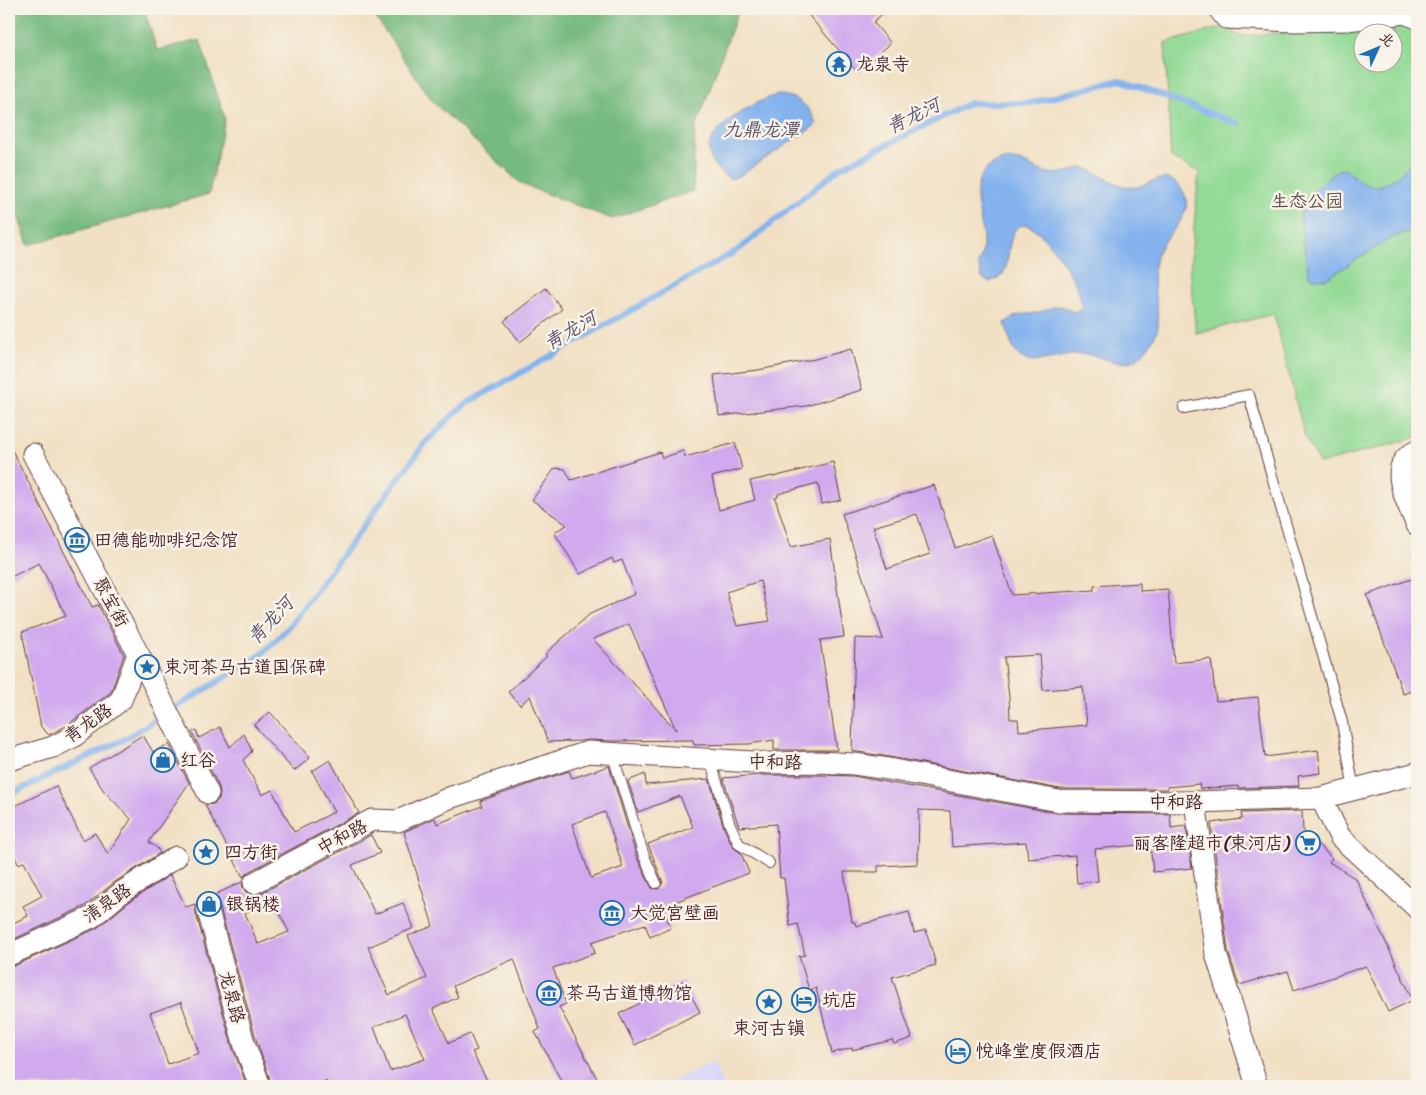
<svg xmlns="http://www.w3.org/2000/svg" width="1426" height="1095" viewBox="0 0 1426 1095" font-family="Sriracha,'LXGW WenKai TC',sans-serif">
<rect width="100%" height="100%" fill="#f7f3e8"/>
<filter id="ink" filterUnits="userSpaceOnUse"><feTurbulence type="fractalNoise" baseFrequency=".02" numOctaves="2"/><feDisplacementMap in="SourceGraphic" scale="10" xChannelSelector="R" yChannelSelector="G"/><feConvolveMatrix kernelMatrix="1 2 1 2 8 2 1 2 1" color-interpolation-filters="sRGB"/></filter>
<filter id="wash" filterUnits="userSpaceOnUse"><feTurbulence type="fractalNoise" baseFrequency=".0096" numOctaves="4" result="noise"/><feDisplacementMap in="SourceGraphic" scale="20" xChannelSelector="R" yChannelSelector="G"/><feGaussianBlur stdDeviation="1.12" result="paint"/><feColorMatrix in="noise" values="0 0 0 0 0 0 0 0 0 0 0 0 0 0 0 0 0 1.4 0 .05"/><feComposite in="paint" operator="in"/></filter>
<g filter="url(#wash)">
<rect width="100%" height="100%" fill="#f1e0c3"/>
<path fill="#d8d7f8" d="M 714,1062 L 723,1086 L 660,1086 Z"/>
<path fill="#92da95" stroke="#6e7c60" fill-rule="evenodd" d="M 1227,26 L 1239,36 L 1353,28 L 1407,27 L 1417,31 L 1417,437 L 1320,464 L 1305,438 L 1274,314 L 1196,333 L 1190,270 L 1199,172 L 1171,158 L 1165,43 ZM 1364,32 L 1394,32 L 1394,62 L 1364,62 Z"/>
<path fill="#75ba7e" stroke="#606c54" d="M 9,9 L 144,9 L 157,50 L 200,40 L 225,119 L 209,194 L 28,245 L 17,213 L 9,215 Z
M 370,9 L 739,9 L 695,130 L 693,191 L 612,219 L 521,184 L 433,102 Z"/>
<path fill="#83b2ee" stroke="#66688c" d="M 779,95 C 797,96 812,107 816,125 L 739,176 L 731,179 C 724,176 721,173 716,167 C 712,161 708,154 709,146 C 714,125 759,98 779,95 Z
M 1417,156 L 1417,232 L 1407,232 L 1391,238 L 1326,279 L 1312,278 L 1309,275 C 1307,260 1297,217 1302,205 C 1307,195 1316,189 1323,182 C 1330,176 1336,168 1346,169 C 1352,174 1358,181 1365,184 C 1384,193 1407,169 1417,156 Z
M 1004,160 C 1025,158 1031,170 1049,173 C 1061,175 1073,170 1084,167 C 1099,173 1121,190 1137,187 C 1150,184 1163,172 1176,183 C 1205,210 1166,231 1157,254 C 1148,280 1159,302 1158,326 C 1157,336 1148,348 1141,355 C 1124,371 1103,356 1084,354 C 1067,353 1036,365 1024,359 C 1011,353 1009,335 1005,323 L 1012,318 L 1019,315 L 1037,313 L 1053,307 L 1061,306 L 1076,313 L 1082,307 C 1081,302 1080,297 1079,292 C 1074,277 1041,224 1024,225 C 1005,226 1012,263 1002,275 C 998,279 994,280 989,282 L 982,278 L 978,263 C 998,230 949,178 1004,160 Z"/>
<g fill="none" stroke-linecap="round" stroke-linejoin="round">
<path stroke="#83b2ee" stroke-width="6" d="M 9,795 L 123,740 L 261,655 L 289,627 L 425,443 L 453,415 L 469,402 L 738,250 L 840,168 L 970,103 L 1031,103 L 1120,80 L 1239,124"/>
</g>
<g id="blocks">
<path fill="#d0a9ee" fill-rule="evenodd" d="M 803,9 L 888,9 L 873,22 L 891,43 L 858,72 Z
M 546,288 L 562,309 L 520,342 L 504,321 Z
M 851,349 L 862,390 L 806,406 L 719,416 L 714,375 L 758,370 L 815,359 Z
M 735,443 L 742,469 L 712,477 L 719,510 L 755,500 L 750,481 L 773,476 L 773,477 L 833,462 L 841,500 L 822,504 L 818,483 L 778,494 L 778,497 L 775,498 L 791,547 L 830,539 L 844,637 L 820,640 L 837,750 L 774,750 L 774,740 L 749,744 L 694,745 L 693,740 L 612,741 L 589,740 L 580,741 L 548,742 L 530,696 L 520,705 L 508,692 L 547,656 L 545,654 L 590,614 L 635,594 L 622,560 L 614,563 L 612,558 L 580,574 L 554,532 L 567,525 L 532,500 L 555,468 L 565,469 L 571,480 L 660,452 L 662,458 L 683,451 L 685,457 ZM 760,581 L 770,621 L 737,626 L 726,592 ZM 629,624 L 676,730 L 593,639 Z
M 9,444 L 92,607 L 98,605 L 124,655 L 111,692 L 66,726 L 49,735 L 41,727 L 22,632 L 66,616 L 39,563 L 9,578 Z
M 934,485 L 955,548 L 992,535 L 1012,595 L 1094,590 L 1094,586 L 1140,583 L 1140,591 L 1168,589 L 1174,663 L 1211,659 L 1216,701 L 1258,697 L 1265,757 L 1318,750 L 1321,773 L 1298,776 L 1299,786 L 1238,788 L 1238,786 L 1200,789 L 1199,784 L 1167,787 L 1168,789 L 1060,789 L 890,757 L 852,751 L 855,638 L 883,639 L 842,514 ZM 917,514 L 930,554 L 887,569 L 873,527 ZM 1040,655 L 1043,690 L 1083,687 L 1087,725 L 1019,731 L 1018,719 L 1010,719 L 1009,697 L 1004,657 Z
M 1417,577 L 1417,689 L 1403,694 L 1367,595 Z
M 270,712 L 310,758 L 294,771 L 254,725 Z
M 220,727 L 230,747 L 244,734 L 252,751 L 243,760 L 262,795 L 272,790 L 294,832 L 334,812 L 312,771 L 330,760 L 359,813 L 248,872 L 243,877 L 205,805 L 214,804 L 219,799 L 220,793 L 219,787 L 192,732 L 196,730 L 199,738 Z
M 143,735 L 153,752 L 169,744 L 189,783 L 149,842 L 157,848 L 160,853 L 115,882 L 85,906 L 10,941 L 9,937 L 9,925 L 28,916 L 23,906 L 42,896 L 24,862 L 18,864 L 9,843 L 9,809 L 56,786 L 83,840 L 95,833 L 108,854 L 131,819 L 104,791 L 89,768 Z
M 609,766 L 637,858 L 652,888 L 658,889 L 663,883 L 648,844 L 693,827 L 680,796 L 638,812 L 628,781 L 645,774 L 646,785 L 709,779 L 724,828 L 733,847 L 741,853 L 749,873 L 662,907 L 671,928 L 650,937 L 645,924 L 592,942 L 595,953 L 553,968 L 566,1004 L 559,1007 L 601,1086 L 564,1086 L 535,1032 L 540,1029 L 514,959 L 453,986 L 458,997 L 433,1009 L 449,1043 L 470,1034 L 477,1050 L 472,1052 L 490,1086 L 328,1086 L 326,1081 L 313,1086 L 272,1086 L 256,1039 L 219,904 L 216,899 L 212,896 L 242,882 L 243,888 L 247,893 L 253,895 L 260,894 L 371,835 L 380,853 L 352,865 L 375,914 L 403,903 L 414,928 L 368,947 L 389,995 L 427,978 L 408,936 L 433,926 L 404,832 L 435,818 L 437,824 L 482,806 L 480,801 L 569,771 L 572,778 ZM 605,812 L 623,867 L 591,878 L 572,824 ZM 273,900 L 289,932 L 258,944 L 245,913 ZM 405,1014 L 425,1059 L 390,1071 L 374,1027 Z
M 759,775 L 820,775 L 853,776 L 1057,813 L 1170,814 L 1171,828 L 1186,826 L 1192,868 L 1153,872 L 1150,844 L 1095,849 L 1098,881 L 1077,883 L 1075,855 L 1028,859 L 1026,842 L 952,847 L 950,811 L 919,810 L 918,864 L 878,866 L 878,872 L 844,872 L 852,922 L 855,922 L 856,926 L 909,912 L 914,933 L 926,930 L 936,965 L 892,977 L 912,1038 L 894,1044 L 892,1040 L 852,1050 L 852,1048 L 832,1053 L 816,988 L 809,990 L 799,956 L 805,955 L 798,924 L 790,926 L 784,878 L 780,878 L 776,824 L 739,827 L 723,778 Z
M 1302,811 L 1303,830 L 1332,858 L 1329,862 L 1356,879 L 1413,1000 L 1388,1012 L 1366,966 L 1294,990 L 1288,971 L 1239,985 L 1228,951 L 1211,823 L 1242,819 L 1241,813 Z
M 170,875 L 186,907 L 195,904 L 195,910 L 232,1046 L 247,1086 L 14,1086 L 9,1071 L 9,967 L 14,966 L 97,928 L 129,902 ZM 181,1002 L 199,1053 L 168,1064 L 150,1013 Z
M 683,981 L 700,1012 L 635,1045 L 619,1014 Z"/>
</g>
</g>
<g filter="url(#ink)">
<use href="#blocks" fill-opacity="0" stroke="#633c42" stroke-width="1"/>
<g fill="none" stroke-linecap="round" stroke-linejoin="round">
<defs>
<path id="lane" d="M 1184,408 L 1249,395 L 1342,722 L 1354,790
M 612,753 L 644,856 L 656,883
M 710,759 L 730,825 L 739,844 L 769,863"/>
<path id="street" d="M 1219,9 L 1226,18 L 1295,21 L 1347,20 L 1405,13 L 1417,18
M 1417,451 C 1384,465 1408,503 1417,525
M 33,454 L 144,665 L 208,793
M 9,760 L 53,747 L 73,737 L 121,700 L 138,654
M 1321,798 L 1340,837 L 1417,908
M 1195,802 L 1216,954 L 1257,1086
M 254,883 L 372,820 L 398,821 L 449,798 L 588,752 L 770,763 L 820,762 L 854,764 L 888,769 L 1059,801 L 1195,802 L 1321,798 L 1417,773
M 207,907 L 244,1043 L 260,1086
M 9,955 L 92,917 L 122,892 L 176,857"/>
</defs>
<use href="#lane" stroke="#633c42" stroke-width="12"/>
<use href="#street" stroke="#633c42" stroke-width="23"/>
<use href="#lane" stroke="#fff" stroke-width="10"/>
<use href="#street" stroke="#fff" stroke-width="21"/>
</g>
</g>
<defs>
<symbol id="temple-ring" viewBox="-11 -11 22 22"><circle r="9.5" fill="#f7f3e8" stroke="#1f6fb2" stroke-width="1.5"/><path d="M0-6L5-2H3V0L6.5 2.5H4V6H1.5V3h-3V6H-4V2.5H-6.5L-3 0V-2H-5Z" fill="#1f6fb2"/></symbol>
<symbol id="museum-ring" viewBox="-11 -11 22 22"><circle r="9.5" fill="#f7f3e8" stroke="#1f6fb2" stroke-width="1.5"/><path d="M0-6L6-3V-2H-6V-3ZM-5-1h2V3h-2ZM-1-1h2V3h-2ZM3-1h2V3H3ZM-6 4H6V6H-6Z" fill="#1f6fb2"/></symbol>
<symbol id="sight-ring" viewBox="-11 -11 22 22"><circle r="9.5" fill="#f7f3e8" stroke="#1f6fb2" stroke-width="1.5"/><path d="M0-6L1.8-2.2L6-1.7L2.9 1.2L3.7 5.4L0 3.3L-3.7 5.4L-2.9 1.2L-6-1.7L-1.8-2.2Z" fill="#1f6fb2"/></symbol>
<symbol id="shop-ring" viewBox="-11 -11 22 22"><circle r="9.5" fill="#f7f3e8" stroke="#1f6fb2" stroke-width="1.5"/><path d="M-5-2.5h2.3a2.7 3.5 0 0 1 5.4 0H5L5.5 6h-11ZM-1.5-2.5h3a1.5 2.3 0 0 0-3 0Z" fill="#1f6fb2"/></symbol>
<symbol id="supermarket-ring" viewBox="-11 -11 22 22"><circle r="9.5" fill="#f7f3e8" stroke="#1f6fb2" stroke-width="1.5"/><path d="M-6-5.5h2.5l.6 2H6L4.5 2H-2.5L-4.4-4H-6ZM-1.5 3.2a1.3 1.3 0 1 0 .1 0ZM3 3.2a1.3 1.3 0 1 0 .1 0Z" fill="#1f6fb2"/></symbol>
<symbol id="hotel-ring" viewBox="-11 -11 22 22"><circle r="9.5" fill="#f7f3e8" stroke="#1f6fb2" stroke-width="1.5"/><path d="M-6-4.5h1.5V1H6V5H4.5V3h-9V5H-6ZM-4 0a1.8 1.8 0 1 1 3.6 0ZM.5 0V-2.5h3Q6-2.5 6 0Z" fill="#1f6fb2"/></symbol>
</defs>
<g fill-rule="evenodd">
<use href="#temple-ring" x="825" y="50" width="28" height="28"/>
<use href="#museum-ring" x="63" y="526" width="28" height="28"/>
<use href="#sight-ring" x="133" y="653" width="28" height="28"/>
<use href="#shop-ring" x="149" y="746" width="28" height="28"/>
<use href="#supermarket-ring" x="1294" y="829" width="28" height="28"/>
<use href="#sight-ring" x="192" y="838" width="28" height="28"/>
<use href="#shop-ring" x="195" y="890" width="28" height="28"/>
<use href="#museum-ring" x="598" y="899" width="28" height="28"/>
<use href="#museum-ring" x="535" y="979" width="28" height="28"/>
<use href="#hotel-ring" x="790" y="986" width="28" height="28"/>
<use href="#sight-ring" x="755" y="988" width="28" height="28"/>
<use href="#hotel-ring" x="944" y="1037" width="28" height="28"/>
</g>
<g text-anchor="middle" stroke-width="5" stroke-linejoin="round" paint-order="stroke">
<g font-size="18" fill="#4a1f2b" stroke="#f7f3e8" text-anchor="start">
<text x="856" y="70">龙泉寺</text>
<text x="94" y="546">田德能咖啡纪念馆</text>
<text x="164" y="673">束河茶马古道国保碑</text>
<text x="180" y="766">红谷</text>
<text x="1290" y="849" text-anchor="end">丽客隆超市(束河店)</text>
<text x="224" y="858">四方街</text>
<text x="226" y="910">银锅楼</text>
<text x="630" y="919">大觉宫壁画</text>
<text x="566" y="999">茶马古道博物馆</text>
<text x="822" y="1006">坑店</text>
<text x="769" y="1034" text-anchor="middle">束河古镇</text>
<text x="976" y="1057">悦峰堂度假酒店</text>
</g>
<g font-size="18" fill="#5c4e46" stroke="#f7f3e8">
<text x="1307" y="207">生态公园</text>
</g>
<g font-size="18" fill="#4a1f2b" stroke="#f7f3e8">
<text transform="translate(111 602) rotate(62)" y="6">聚宝街</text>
<text transform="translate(88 723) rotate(-35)" y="6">青龙路</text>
<text transform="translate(775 762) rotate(1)" y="6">中和路</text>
<text x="1176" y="808">中和路</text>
<text transform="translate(342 837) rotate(-28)" y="6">中和路</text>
<text transform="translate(107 903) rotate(-35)" y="6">清泉路</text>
<text transform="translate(232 997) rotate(75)" y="6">龙泉路</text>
</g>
<g font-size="19" font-style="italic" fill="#5e526f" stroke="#f7f3e8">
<text transform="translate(913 115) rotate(-26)" y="7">青龙河</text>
<text x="761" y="136">九鼎龙潭</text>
<text transform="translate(570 330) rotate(-30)" y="7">青龙河</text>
<text transform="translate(270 620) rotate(-47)" y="7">青龙河</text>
</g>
</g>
<rect width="1426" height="1095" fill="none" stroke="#f7f3e8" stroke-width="30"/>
<g transform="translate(1378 48) rotate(46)"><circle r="24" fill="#f7f3e8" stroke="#b29e9c"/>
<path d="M0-4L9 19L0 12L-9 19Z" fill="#1f6fb2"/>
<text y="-8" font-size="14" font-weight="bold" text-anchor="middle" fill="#4a1f2b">北</text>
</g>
</svg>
